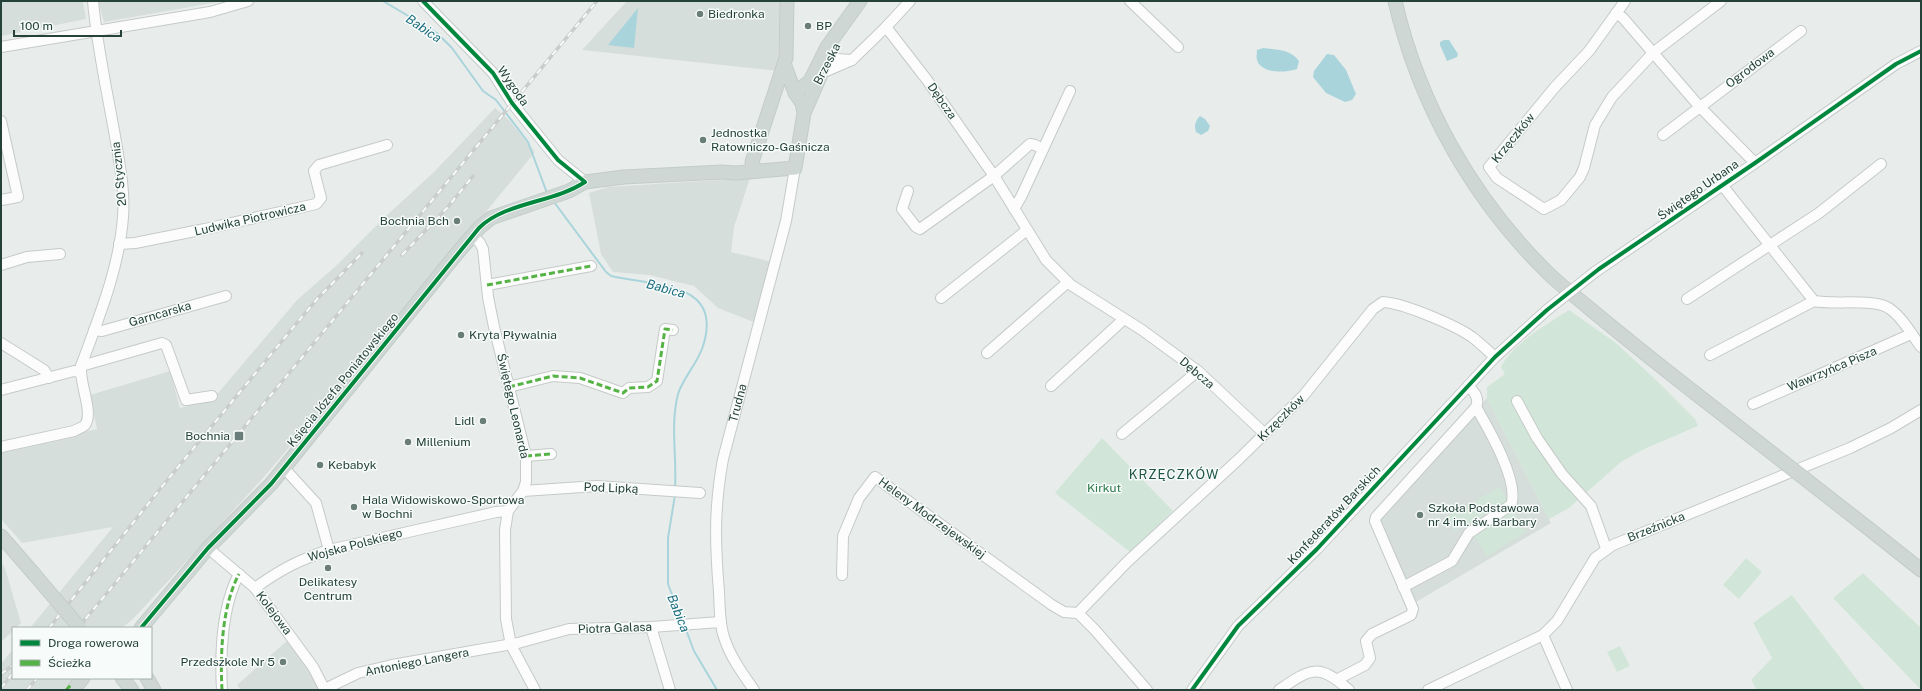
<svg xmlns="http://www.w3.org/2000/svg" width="1922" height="691" viewBox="0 0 1922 691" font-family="'Public Sans',sans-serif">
<rect width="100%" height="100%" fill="#e8edeb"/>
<path fill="#d6dedb" d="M 1,1 L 83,1 L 86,19 L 1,36 Z
M 98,1 L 224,1 L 104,22 Z
M 627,1 L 780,1 L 778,71 L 582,50 Z
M 495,108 L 508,119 L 535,152 L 432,278 L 264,477 L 134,618 L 122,628 L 30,628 L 113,527 L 22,543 L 1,519 L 1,451 L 97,429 L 90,395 L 170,371 L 180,408 L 213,399 L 297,300 L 337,265 L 386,216 L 433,173 Z
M 750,178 L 734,227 L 731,252 L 773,262 L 756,323 L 718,308 L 694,286 L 649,275 L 613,272 L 601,254 L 589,193 L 608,187 Z
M 1487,398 L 1551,523 L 1409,606 L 1373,522 Z
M 1,563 L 5,568 L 21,623 L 16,628 L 13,628 L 13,631 L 1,642 Z
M 289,639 L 320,690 L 241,690 L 237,685 Z
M 13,649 L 13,678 L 74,678 L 63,690 L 1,690 L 1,664 Z"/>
<path fill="#d1e6d8" d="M 1569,310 L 1616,343 L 1655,379 L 1695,419 L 1698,426 L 1644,449 L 1621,462 L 1569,508 L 1549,519 L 1487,398 L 1487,387 L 1505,374 L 1501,367 C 1512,344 1547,324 1569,310 Z
M 1102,438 L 1173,511 L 1130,552 L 1055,493 Z
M 1500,487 L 1508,502 L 1455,531 L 1447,517 Z
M 1513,511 L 1526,532 L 1487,556 L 1474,535 Z
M 1746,558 L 1762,572 L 1739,599 L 1723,585 Z
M 1863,573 L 1921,628 L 1921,690 L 1833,598 Z
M 1792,595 L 1865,690 L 1757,690 L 1751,680 L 1772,658 L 1753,623 Z
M 1620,646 L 1630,666 L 1617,672 L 1607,652 Z"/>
<path fill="#a9d4db" d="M 638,8 L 634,48 L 608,45 Z
M 1444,40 L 1449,40 L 1458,54 L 1457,57 L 1447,61 L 1440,45 L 1440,42 Z
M 1263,48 C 1277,50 1290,49 1299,61 L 1297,69 C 1286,73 1261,74 1257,60 C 1256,57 1257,53 1257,50 Z
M 1327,54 L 1334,55 L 1346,70 L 1356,94 L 1352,100 L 1345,102 L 1326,93 L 1313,77 L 1314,71 Z
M 1200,116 L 1205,119 L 1210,126 L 1208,131 L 1201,135 L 1196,132 C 1194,126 1195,121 1200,116 Z"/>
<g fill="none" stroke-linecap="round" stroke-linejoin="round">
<path stroke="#a9d4db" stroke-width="2" d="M 383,1 L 437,33 L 452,48 L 483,91 L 496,100 L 528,142 L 547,193
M 554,202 L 606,272 L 611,276 C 655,286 726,281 702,349 C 696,365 683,378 678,394 C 670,425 677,457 675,488
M 675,495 L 668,538 L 668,584 L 682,621
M 685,627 L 694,651 L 717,690"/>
<defs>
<g id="minor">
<path d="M 423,1 L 493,73 L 512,103 L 558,160 L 585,182"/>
<path d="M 1130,1 L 1178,47"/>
<path d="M 1625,1 L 1589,51 L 1555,87 L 1489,167 L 1497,178 L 1544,209 L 1561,200 L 1580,177 L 1584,168 L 1595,125 L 1612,97 L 1654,52 L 1721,1"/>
<path d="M 1616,13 L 1623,18 L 1699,106 L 1755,163"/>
<path d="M 886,27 L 927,80 L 994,176 L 1046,260 L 1071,285 L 1142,330 L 1198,371 L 1265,434"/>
<path d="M 1,47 L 210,12 L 248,1"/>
<path d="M 821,58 L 852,60"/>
<path d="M 822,73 L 852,60 L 886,27 L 910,1"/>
<path d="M 1,121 L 18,197 L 1,200"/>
<path d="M 1663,135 L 1801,31"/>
<path d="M 1722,185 L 1814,301 C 1834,305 1876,298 1890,309 C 1903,318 1912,335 1921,347"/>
<path d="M 908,191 L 902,209 L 916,227 L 920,229 L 994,176 L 1030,144 L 1035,145 L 1043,149"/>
<path d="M 1014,209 L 1021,197 L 1070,91"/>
<path d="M 473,236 L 480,243 L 483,249 L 488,297 L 494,327 L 526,456 L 526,482 L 523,491 L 508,511 L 505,530 L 506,619 L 511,645 L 535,690"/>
<path d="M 119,244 L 135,243 L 205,229 L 316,204 L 321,198 L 314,171 L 319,165 L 387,145"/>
<path d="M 1,265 L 27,257 L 60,254"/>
<path d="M 1595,272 L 1755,163 L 1896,64 L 1921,51"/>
<path d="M 487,285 L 591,266"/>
<path d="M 941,298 L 1027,230"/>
<path d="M 1687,299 L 1819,213 L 1881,164"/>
<path d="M 94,330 L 102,331 L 226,296"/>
<path d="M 1,343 L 44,370 L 49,378"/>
<path d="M 987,353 L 1068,282"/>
<path d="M 1710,355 L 1814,301"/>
<path d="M 81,366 L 162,343 L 166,345 L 186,400 L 212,396"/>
<path d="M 1051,386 L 1124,319"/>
<path d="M 509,387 L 553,376 L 580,378 L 623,393 L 629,388 L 648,387 L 657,381 L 665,329 L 673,330"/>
<path d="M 1,390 L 74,371 L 80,372"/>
<path d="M 1517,401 L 1537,438 L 1562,474 L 1591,506 L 1606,548"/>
<path d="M 1753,404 L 1911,334"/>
<path d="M 1122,434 L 1198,371"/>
<path d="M 1,447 L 74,431 C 77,429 82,428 85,425 C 94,413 79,383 81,366 C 99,317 119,269 123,217 C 125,192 120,166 116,142 C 108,95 97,48 93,1"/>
<path d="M 526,456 L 551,454"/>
<path d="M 284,468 L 316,503 L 329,550"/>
<path d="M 523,491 L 597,486 L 700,493"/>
<path d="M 208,548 L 255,588 L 313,667 L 325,690"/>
<path d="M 842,575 L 843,536 L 859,498 L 875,477 L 1052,605 L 1064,612 L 1078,613"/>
<path d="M 1403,587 L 1452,561 L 1469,533 L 1511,505 C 1520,482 1488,428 1476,407"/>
<path d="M 255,588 C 281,569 299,560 329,550 L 496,512 L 508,511"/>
<path d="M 1078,613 L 1127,562 L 1239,459 L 1304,395 L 1373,309 L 1383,302 C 1403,303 1455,325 1472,337 C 1480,343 1487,350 1495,357"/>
<path d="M 1078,613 L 1095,630 L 1147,690"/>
<path d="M 651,627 L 670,690"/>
<path d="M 1543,635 L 1567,690"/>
<path d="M 1338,679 L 1365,665 L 1370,658 L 1366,641 L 1372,634 L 1411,615 L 1413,609 L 1375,521 L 1376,517 L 1476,407 C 1480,398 1474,391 1468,386"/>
<path d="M 325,689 L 358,673 L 392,665 L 518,643 L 569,629 L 651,627 L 721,622"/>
<path d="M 222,690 C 220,654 222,606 239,574"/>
<path id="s1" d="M 754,690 C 743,674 731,658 725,640 C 719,625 720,608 719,592 C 715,543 714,508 723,459 L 786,221 L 795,168"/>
<path d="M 1192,690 L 1238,626 L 1317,549 L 1495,357 L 1547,310"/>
<path d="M 1279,690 C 1311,668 1319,663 1349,690"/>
<path d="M 1428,690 L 1543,635 L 1557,621 L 1595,558 L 1613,545 L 1850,448 L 1891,428 L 1921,410"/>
</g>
<path id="major" d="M 1395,1 C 1419,104 1472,198 1547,272 C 1560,285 1575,296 1589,308 C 1624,337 1659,365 1695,393
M 795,93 L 810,81 L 827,47 L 860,1
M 804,113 L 822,72
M 758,171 L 753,166 L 752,162 L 786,58 L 787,1
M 1868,528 L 1921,570
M 1,536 L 34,574
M 141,628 L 208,548 L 271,484 L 454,257 L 479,228 L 491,218 L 569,191 L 585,182 L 624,177 L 722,172 L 736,173 L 795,168 L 804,113 L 802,103 L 795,93 L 785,66
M 122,678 L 132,690
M 147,678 L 154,690
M 73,690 L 83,678"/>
</defs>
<use href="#minor" stroke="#c5cac8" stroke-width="12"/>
<use href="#major" stroke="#c3ccc9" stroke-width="15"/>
<use href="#minor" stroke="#fcfcfc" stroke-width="10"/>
<use href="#major" stroke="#cfd7d5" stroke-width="13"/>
<defs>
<path id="rail" d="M 402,255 L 447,208 L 473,176
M 49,628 L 164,484 L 296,324 L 318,298 L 362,253
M 78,628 L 597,1
M 1,674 L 13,665
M 1,688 L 13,673
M 27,690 L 37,678"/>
</defs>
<use href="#rail" stroke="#c9cdcc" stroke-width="3.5"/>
<use href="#rail" stroke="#f7fbf9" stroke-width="2" stroke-dasharray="6" stroke-linecap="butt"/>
<defs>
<path id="minor-bridge" d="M 1547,310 L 1595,272"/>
<path id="major-bridge" d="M 1695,393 L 1868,528
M 34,574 L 80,628"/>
</defs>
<use href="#minor-bridge" stroke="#c5cac8" stroke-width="12" stroke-linecap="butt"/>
<use href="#major-bridge" stroke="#c3ccc9" stroke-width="15" stroke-linecap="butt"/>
<use href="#minor-bridge" stroke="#fcfcfc" stroke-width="10"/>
<use href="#major-bridge" stroke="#cfd7d5" stroke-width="13"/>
<path stroke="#55b346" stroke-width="3" stroke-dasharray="6 3" stroke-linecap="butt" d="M 487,285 L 591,266
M 509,387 L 553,376 L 580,378 L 623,393 L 629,388 L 648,387 L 657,381 L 665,329 L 673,330
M 526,456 L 551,454
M 66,690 L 71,685
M 222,690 C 220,654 222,606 239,574"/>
<defs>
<path id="cycleway" d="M 141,628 L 208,548 L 271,484 L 479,228 C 505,202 553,203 585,182 L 558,160 L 512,103 L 493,73 L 423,1
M 1192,690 L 1238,626 L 1317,549 L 1495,357 L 1547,310 L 1599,269 L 1755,163 L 1896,64 L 1921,51"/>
</defs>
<use href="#cycleway" stroke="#f7fbf9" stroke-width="6"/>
<use href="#cycleway" stroke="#00873e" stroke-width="4"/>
</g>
<g fill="#697e78" stroke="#f7fbf9" stroke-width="1.5">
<circle cx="700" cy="14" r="4"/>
<circle cx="808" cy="26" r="4"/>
<circle cx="703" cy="140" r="4"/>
<circle cx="457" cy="221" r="4"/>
<circle cx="461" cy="335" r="4"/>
<circle cx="483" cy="421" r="4"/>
<rect x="234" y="431" width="10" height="10" rx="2"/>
<circle cx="408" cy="442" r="4"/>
<circle cx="320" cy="465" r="4"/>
<circle cx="354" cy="507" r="4"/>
<circle cx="1420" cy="515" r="4"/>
<circle cx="328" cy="568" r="4"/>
<circle cx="283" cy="662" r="4"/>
</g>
<g text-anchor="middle" stroke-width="3" stroke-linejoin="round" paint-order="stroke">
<g font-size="12" fill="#24423a" stroke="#f7fbf9" text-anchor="start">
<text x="708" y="18">Biedronka</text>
<text x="816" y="30">BP</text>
<text x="711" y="137">Jednostka<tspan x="711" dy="14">Ratowniczo-Gaśnicza</tspan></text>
<text x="449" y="225" text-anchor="end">Bochnia Bch</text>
<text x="469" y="339">Kryta Pływalnia</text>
<text x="475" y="425" text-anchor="end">Lidl</text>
<text x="230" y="440" text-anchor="end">Bochnia</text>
<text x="416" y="446">Millenium</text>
<text x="328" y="469">Kebabyk</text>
<text x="362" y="504">Hala Widowiskowo-Sportowa<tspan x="362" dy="14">w Bochni</tspan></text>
<text x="1428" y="512">Szkoła Podstawowa<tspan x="1428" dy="14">nr 4 im. św. Barbary</tspan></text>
<text x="328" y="586" text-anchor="middle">Delikatesy<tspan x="328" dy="14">Centrum</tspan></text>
<text x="275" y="666" text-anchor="end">Przedszkole Nr 5</text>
</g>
<g font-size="12" fill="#24423a" stroke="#f7fbf9">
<text transform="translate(827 64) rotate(-63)" y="4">Brzeska</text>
<text transform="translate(1750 68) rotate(-37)" y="4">Ogrodowa</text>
<text transform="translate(513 86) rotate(55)" y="4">Wygoda</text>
<text transform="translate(942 101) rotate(55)" y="4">Dębcza</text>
<text transform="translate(1513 138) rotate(-51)" y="4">Krzęczków</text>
<text transform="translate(119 174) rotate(-96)" y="4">20 Stycznia</text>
<text transform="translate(1698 190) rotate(-35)" y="4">Świętego Urbana</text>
<text transform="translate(250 219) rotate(-13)" y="4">Ludwika Piotrowicza</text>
<text transform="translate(160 314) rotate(-16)" y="4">Garncarska</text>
<text transform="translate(1832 369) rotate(-23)" y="4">Wawrzyńca Pisza</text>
<text transform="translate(1197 373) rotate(40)" y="4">Dębcza</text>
<text transform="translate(343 380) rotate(-51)" y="4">Księcia Józefa Poniatowskiego</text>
<text dy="4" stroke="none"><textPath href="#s1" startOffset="298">Trudna</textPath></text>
<text transform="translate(513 406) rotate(77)" y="4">Świętego Leonarda</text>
<text transform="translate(1281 418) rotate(-45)" y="4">Krzęczków</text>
<text transform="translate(611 488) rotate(2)" y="4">Pod Lipką</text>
<text transform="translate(1334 515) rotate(-47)" y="4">Konfederatów Barskich</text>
<text transform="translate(932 518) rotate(36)" y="4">Heleny Modrzejewskiej</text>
<text transform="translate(1656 527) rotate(-22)" y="4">Brzeźnicka</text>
<text transform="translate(355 545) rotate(-15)" y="4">Wojska Polskiego</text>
<text transform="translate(274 613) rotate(53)" y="4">Kolejowa</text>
<text transform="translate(615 628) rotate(-2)" y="4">Piotra Galasa</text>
<text transform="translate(417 662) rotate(-11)" y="4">Antoniego Langera</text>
</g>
<g font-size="12" fill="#2d7a4b" stroke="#f7fbf9">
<text x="1104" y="492">Kirkut</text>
</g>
<g font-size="13" font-style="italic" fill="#1c6f80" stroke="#f7fbf9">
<text transform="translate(424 28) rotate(34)" y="5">Babica</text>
<text transform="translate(666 288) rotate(15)" y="5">Babica</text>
<text transform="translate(679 613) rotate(68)" y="5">Babica</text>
</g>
<g font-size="13" letter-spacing="1" fill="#1f5548" stroke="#f7fbf9">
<text x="1174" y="479">KRZĘCZKÓW</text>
</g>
</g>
<rect width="1922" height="691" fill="none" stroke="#24423a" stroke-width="4"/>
<rect x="12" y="627" width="140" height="52" fill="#f7fbf9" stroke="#a3b1ad"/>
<rect x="20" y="640" width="20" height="6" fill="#00873e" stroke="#a3b1ad"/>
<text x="48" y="647" font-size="12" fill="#24423a">Droga rowerowa</text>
<rect x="20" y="660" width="20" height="6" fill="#55b346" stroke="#a3b1ad"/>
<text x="48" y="667" font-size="12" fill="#24423a">Ścieżka</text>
<path d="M14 30v6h107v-6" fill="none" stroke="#24423a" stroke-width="2"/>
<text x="20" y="30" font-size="12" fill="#24423a" stroke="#f7fbf9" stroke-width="3" paint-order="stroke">100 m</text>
</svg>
